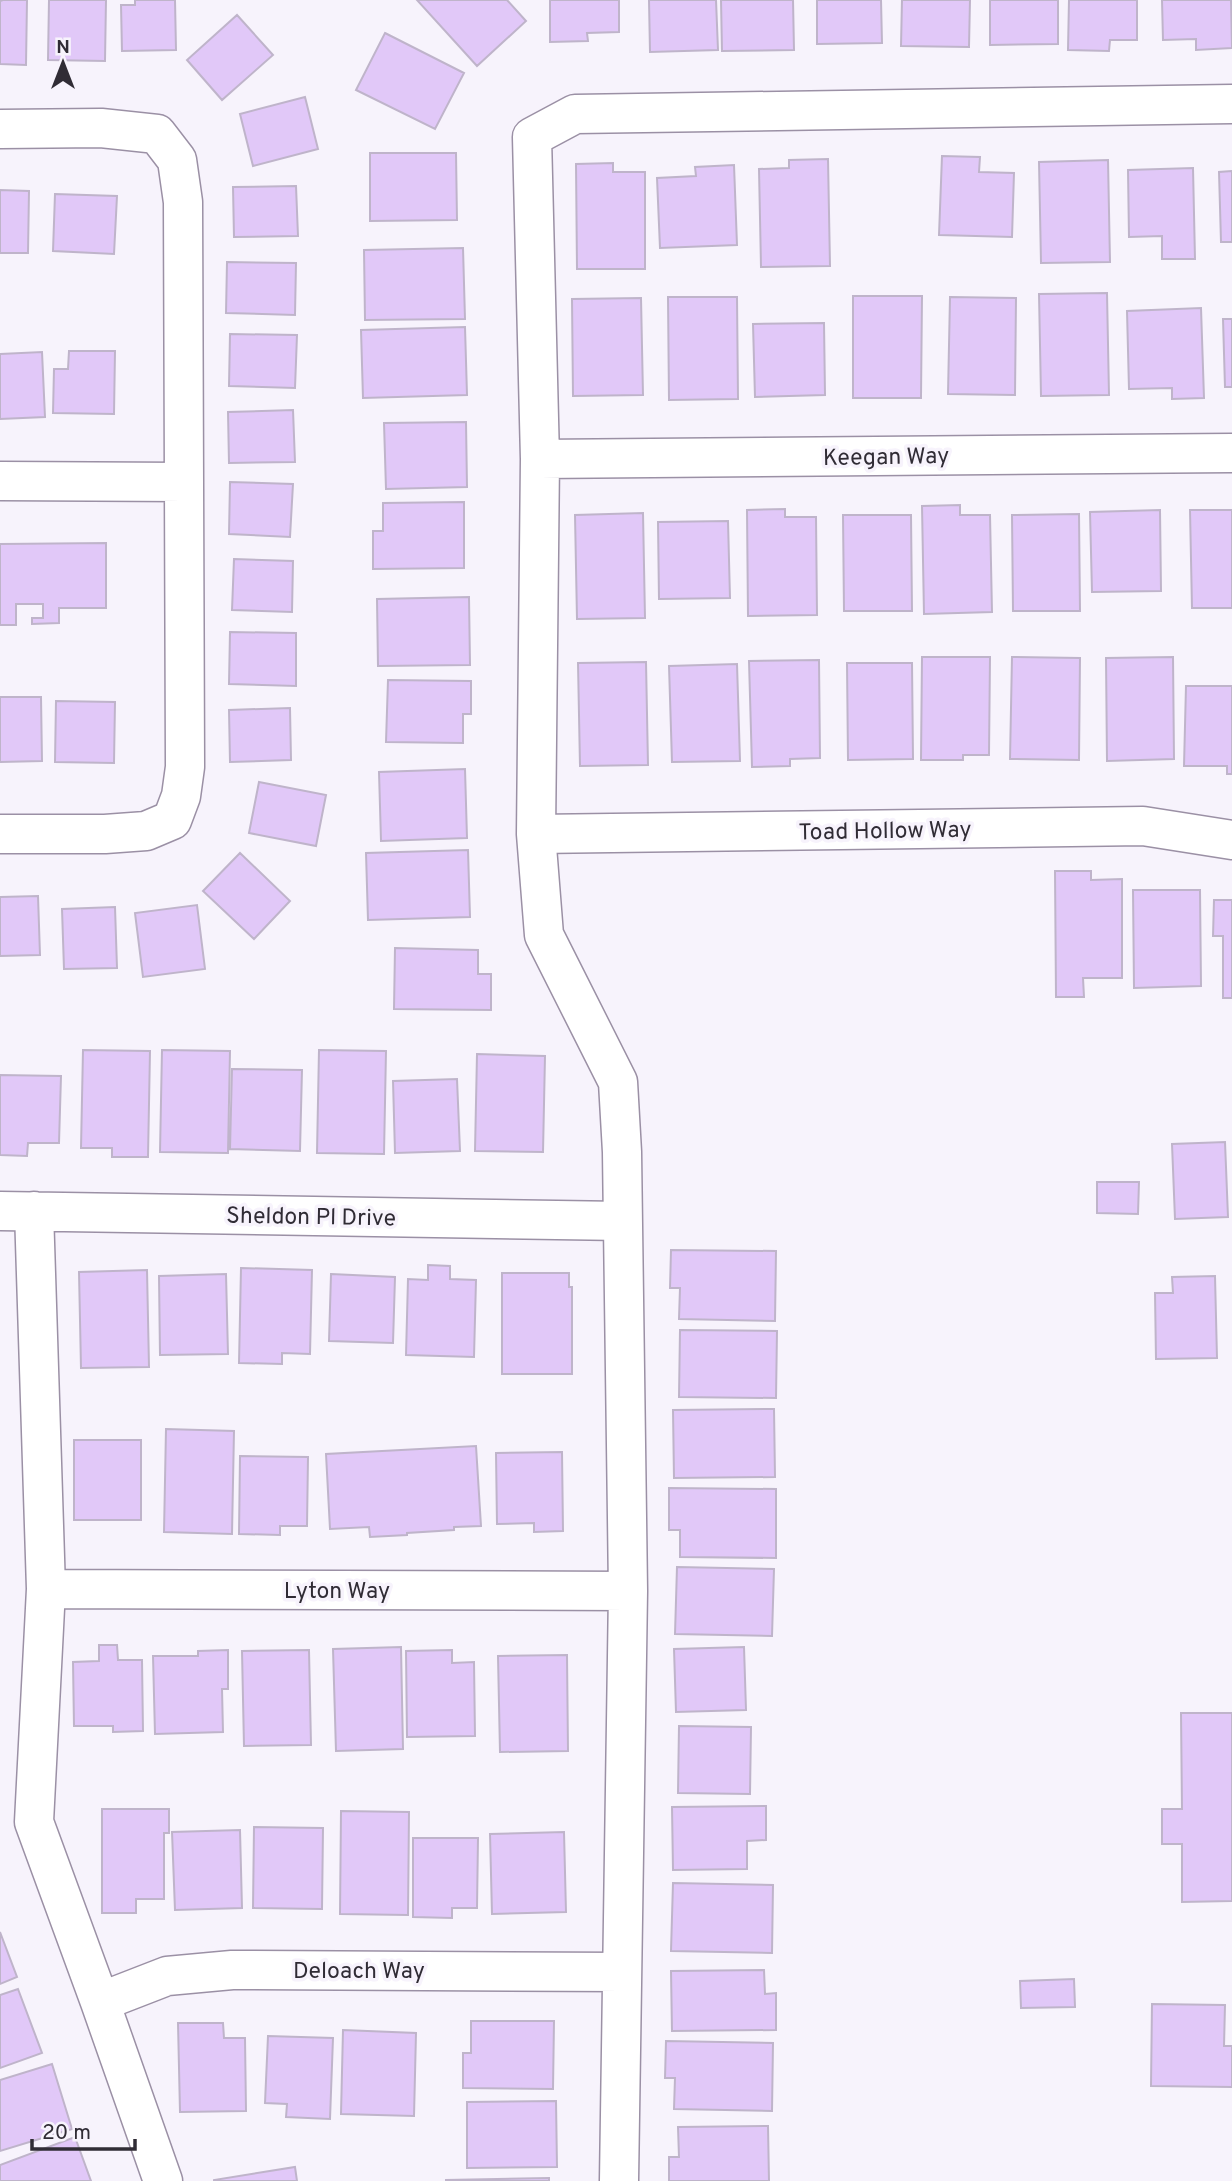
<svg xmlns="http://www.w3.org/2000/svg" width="1232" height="2181" viewBox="0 0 1232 2181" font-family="Overpass,sans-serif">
<rect width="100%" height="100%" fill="#f7f3fc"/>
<path fill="#e1c8f8" stroke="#bfb4ca" stroke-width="2" d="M 3,0 L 27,0 L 26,65 L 0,64 L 0,1 Z
M 49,0 L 106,0 L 105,61 L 48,60 Z
M 135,0 L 175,0 L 176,50 L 122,51 L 121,5 L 135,5 Z
M 417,0 L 507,0 L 526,21 L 477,66 Z
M 550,0 L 619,0 L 619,32 L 587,33 L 588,41 L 550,42 Z
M 649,0 L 716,0 L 718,50 L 650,52 Z
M 721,0 L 793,0 L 794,50 L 722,51 Z
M 817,0 L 881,0 L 882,43 L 817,44 Z
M 902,0 L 970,0 L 969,47 L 901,46 Z
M 990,0 L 1058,0 L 1058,44 L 990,45 Z
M 1069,0 L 1137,0 L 1137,40 L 1110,40 L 1109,51 L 1068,50 Z
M 1162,0 L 1231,0 L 1232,48 L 1196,50 L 1196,39 L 1163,40 Z
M 237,15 L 273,55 L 222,100 L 187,60 Z
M 385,33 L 464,73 L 435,129 L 356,90 Z
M 305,97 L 318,149 L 253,166 L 240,114 Z
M 370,153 L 456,153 L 457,220 L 370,221 Z
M 942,156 L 980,157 L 979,172 L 1014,173 L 1012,237 L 939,235 Z
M 828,159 L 830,266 L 761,267 L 759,169 L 789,168 L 789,160 Z
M 1108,160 L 1110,262 L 1041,263 L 1039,162 Z
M 613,163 L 613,172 L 645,172 L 645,269 L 577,269 L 576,164 Z
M 734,165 L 737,245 L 660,248 L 657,178 L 696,176 L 695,167 Z
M 1193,168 L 1195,259 L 1162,259 L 1162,236 L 1129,237 L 1128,170 Z
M 1232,171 L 1232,242 L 1221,242 L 1219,172 Z
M 296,186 L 298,236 L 234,237 L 233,187 Z
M 0,190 L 29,191 L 28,253 L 0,253 Z
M 55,194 L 117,196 L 114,254 L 53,251 Z
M 463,248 L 465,319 L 365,320 L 364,250 Z
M 227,262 L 296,263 L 295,315 L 226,313 Z
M 1107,293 L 1109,395 L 1041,396 L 1039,294 Z
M 853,296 L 922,296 L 921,398 L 853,398 Z
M 668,297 L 737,297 L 738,399 L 669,400 Z
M 950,297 L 1016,298 L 1015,395 L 948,394 Z
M 641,298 L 643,395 L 573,396 L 572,299 Z
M 1201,308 L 1204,398 L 1172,399 L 1172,388 L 1129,389 L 1127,311 Z
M 1223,319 L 1232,319 L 1232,387 L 1225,387 Z
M 824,323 L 825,395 L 755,397 L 753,324 Z
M 465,327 L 467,395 L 363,398 L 361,330 Z
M 230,334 L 297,335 L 295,388 L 229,386 Z
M 69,351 L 115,351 L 114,414 L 53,413 L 54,369 L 68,369 Z
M 42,352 L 45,417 L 0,419 L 0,354 Z
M 293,410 L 295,462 L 229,463 L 228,412 Z
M 466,422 L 467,487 L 386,489 L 384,423 Z
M 230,482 L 293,484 L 290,537 L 229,534 Z
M 464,502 L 464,568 L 373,569 L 373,531 L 383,531 L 383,503 Z
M 960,505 L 960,515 L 990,515 L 992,612 L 924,614 L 922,506 Z
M 785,509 L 785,517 L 816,517 L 817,615 L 748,616 L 747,510 Z
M 1160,510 L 1161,591 L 1092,592 L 1090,512 Z
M 1190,510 L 1232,510 L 1232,608 L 1192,608 Z
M 643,513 L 645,618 L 577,619 L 575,515 Z
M 1079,514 L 1080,611 L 1013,611 L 1012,515 Z
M 843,515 L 911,515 L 912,611 L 844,611 Z
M 728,521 L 730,598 L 659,599 L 658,522 Z
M 106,543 L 106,608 L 59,608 L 59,623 L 32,624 L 32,618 L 43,618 L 43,604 L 16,604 L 16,625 L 0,625 L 0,544 Z
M 234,559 L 293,561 L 292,612 L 232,610 Z
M 469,597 L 470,665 L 378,666 L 377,599 Z
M 230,632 L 296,633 L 296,686 L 229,684 Z
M 922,657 L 990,657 L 989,755 L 963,755 L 963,760 L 921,760 Z
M 1012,657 L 1080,658 L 1079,760 L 1010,759 Z
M 1173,657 L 1174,759 L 1107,761 L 1106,658 Z
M 819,660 L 820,758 L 790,759 L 790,766 L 752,767 L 749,661 Z
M 646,662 L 648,765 L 580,766 L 578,663 Z
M 847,663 L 912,663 L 913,759 L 848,760 Z
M 737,664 L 740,761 L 672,762 L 669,666 Z
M 388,680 L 471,681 L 471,714 L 463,714 L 463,743 L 386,742 Z
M 1186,686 L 1232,686 L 1232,774 L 1227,774 L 1227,766 L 1184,766 Z
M 0,697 L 41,697 L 42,761 L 0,762 Z
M 56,701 L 115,702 L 114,763 L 55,762 Z
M 290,708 L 291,760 L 230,762 L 229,710 Z
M 465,769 L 467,838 L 381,841 L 379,772 Z
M 259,782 L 326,795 L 316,846 L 249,833 Z
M 468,850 L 470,917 L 368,920 L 366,853 Z
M 240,853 L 290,901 L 254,939 L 203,891 Z
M 1055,871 L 1091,871 L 1091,880 L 1122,879 L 1122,978 L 1083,978 L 1084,997 L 1056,997 Z
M 1133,890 L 1200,890 L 1201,986 L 1134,988 Z
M 38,896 L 40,955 L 0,956 L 0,897 Z
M 1214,900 L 1232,900 L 1232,998 L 1223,998 L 1223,936 L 1213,936 Z
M 197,905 L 205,969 L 143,977 L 135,913 Z
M 115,907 L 117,968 L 64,969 L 62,909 Z
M 395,948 L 478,950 L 478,974 L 491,974 L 491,1010 L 394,1009 Z
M 83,1050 L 150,1051 L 148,1157 L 112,1157 L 112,1148 L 81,1148 Z
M 162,1050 L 230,1051 L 228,1153 L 160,1152 Z
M 319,1050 L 386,1051 L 384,1154 L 317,1153 Z
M 477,1054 L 545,1056 L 543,1152 L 475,1151 Z
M 232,1069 L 302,1070 L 300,1151 L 230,1149 Z
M 0,1075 L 61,1076 L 59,1143 L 28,1143 L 27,1156 L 0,1155 Z
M 457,1079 L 460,1151 L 395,1153 L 393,1081 Z
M 1225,1142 L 1228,1217 L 1175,1219 L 1172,1144 Z
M 1097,1182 L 1139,1182 L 1138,1214 L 1097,1213 Z
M 671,1250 L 776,1251 L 775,1321 L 679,1319 L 680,1288 L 670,1288 Z
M 428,1265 L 450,1266 L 450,1279 L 476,1280 L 474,1357 L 406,1355 L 408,1279 L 428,1280 Z
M 241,1268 L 312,1270 L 310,1354 L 282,1353 L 282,1364 L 239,1363 Z
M 147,1270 L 149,1367 L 81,1368 L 79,1272 Z
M 502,1273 L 569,1273 L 569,1287 L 572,1287 L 572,1374 L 502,1374 Z
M 226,1274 L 228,1354 L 160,1355 L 159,1276 Z
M 331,1274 L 395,1277 L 393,1343 L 329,1341 Z
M 1215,1276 L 1217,1358 L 1156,1359 L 1155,1293 L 1173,1293 L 1172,1277 Z
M 680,1330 L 777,1331 L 776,1398 L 679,1397 Z
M 774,1409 L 775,1477 L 674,1478 L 673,1410 Z
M 166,1429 L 234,1431 L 232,1534 L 164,1532 Z
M 74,1440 L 141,1440 L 141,1520 L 74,1520 Z
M 476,1446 L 481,1526 L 454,1527 L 454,1530 L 407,1533 L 407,1535 L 370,1537 L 369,1527 L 330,1529 L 326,1454 Z
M 562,1452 L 563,1531 L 534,1532 L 534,1523 L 497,1524 L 496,1453 Z
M 240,1456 L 308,1457 L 307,1526 L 280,1526 L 280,1535 L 239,1534 Z
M 669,1488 L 776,1489 L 776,1558 L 680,1557 L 680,1530 L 669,1530 Z
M 677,1567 L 774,1569 L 772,1636 L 675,1634 Z
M 99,1645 L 117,1645 L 118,1660 L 142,1660 L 143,1731 L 113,1732 L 113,1726 L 74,1726 L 73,1662 L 99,1661 Z
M 401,1647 L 403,1749 L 336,1751 L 333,1649 Z
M 744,1647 L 746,1710 L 676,1712 L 674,1649 Z
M 228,1650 L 228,1689 L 222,1689 L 223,1732 L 155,1734 L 153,1656 L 198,1656 L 198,1651 Z
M 309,1650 L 311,1745 L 244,1746 L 242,1651 Z
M 452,1650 L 452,1663 L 474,1662 L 475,1736 L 407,1737 L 406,1651 Z
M 567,1655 L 568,1751 L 500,1752 L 498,1656 Z
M 1181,1713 L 1232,1713 L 1232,1901 L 1182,1902 L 1182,1844 L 1162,1844 L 1162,1809 L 1182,1809 Z
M 679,1726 L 751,1727 L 750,1794 L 678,1793 Z
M 766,1806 L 766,1840 L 747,1841 L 747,1869 L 673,1870 L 672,1807 Z
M 102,1809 L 169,1809 L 169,1833 L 164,1833 L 164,1899 L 136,1899 L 136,1913 L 102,1913 Z
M 341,1811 L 409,1812 L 408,1915 L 340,1914 Z
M 254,1827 L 323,1828 L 322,1909 L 253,1908 Z
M 240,1830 L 242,1908 L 175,1910 L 172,1832 Z
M 564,1832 L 566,1912 L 492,1914 L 490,1834 Z
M 413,1838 L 478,1838 L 477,1908 L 452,1908 L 452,1918 L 413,1917 Z
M 673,1883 L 773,1885 L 772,1953 L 671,1951 Z
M 0,1932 L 17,1977 L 0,1984 Z
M 764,1970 L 765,1994 L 776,1993 L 776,2030 L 672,2031 L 671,1971 Z
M 1074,1979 L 1075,2007 L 1021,2008 L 1020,1981 Z
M 18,1989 L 42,2053 L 0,2068 L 0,1995 Z
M 1152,2004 L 1225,2005 L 1224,2046 L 1232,2046 L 1232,2087 L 1151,2086 Z
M 471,2021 L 554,2021 L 553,2089 L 463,2088 L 463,2053 L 471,2053 Z
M 178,2023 L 223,2023 L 224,2038 L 245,2038 L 246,2111 L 180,2112 Z
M 343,2030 L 416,2033 L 414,2116 L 341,2114 Z
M 268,2036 L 333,2038 L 330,2119 L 286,2117 L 287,2104 L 265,2103 Z
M 666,2041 L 773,2043 L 772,2111 L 674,2109 L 675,2078 L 665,2078 Z
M 52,2064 L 72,2129 L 0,2151 L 0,2080 Z
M 556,2101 L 557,2167 L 467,2168 L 467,2102 Z
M 768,2126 L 769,2181 L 669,2181 L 669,2157 L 679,2157 L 678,2127 Z
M 75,2137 L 91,2181 L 0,2181 L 0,2165 Z
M 295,2167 L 297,2181 L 214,2181 L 214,2180 Z
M 549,2178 L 549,2181 L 446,2181 L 446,2180 Z"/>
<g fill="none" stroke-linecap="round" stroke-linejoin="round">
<defs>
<path id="minor" d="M 0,129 L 101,128 L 157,134 L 177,160 L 183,202 L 185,767 L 181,796 L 172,820 L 146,831 L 105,834 L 0,834
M 540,459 L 1232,453
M 0,481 L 184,482
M 536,834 L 1143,826 L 1232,840
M 0,1211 L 622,1221
M 34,1211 L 46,1589 L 34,1822 L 100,2002 L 163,2181
M 46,1589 L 628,1591
M 100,2002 L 167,1976 L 232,1970 L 622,1972
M 619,2181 L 628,1591 L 622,1152 L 618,1082 L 544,935 L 536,834 L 540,459 L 532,137 L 575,114 L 1232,104"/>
</defs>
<use href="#minor" stroke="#9b90a5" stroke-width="41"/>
<use href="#minor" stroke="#fff" stroke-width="38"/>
</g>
<g text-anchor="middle" stroke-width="7" stroke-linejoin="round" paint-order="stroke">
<g font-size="23" fill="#302c35" stroke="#f7f3fc">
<text transform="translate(886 456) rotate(-1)" y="8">Keegan Way</text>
<text transform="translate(885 830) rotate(-1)" y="8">Toad Hollow Way</text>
<text transform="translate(311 1216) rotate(1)" y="8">Sheldon Pl Drive</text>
<text x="337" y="1598">Lyton Way</text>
<text x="359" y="1978">Deloach Way</text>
</g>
</g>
<g transform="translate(63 63)" stroke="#f7f3fc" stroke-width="5" paint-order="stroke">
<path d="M0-5L12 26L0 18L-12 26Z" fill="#302c35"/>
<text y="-10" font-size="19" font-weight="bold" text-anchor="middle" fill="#302c35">N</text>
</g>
<path d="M32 2139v10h103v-10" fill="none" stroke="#302c35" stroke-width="3.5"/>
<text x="42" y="2139" font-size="21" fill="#302c35" stroke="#f7f3fc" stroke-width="5" paint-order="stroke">20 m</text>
</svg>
